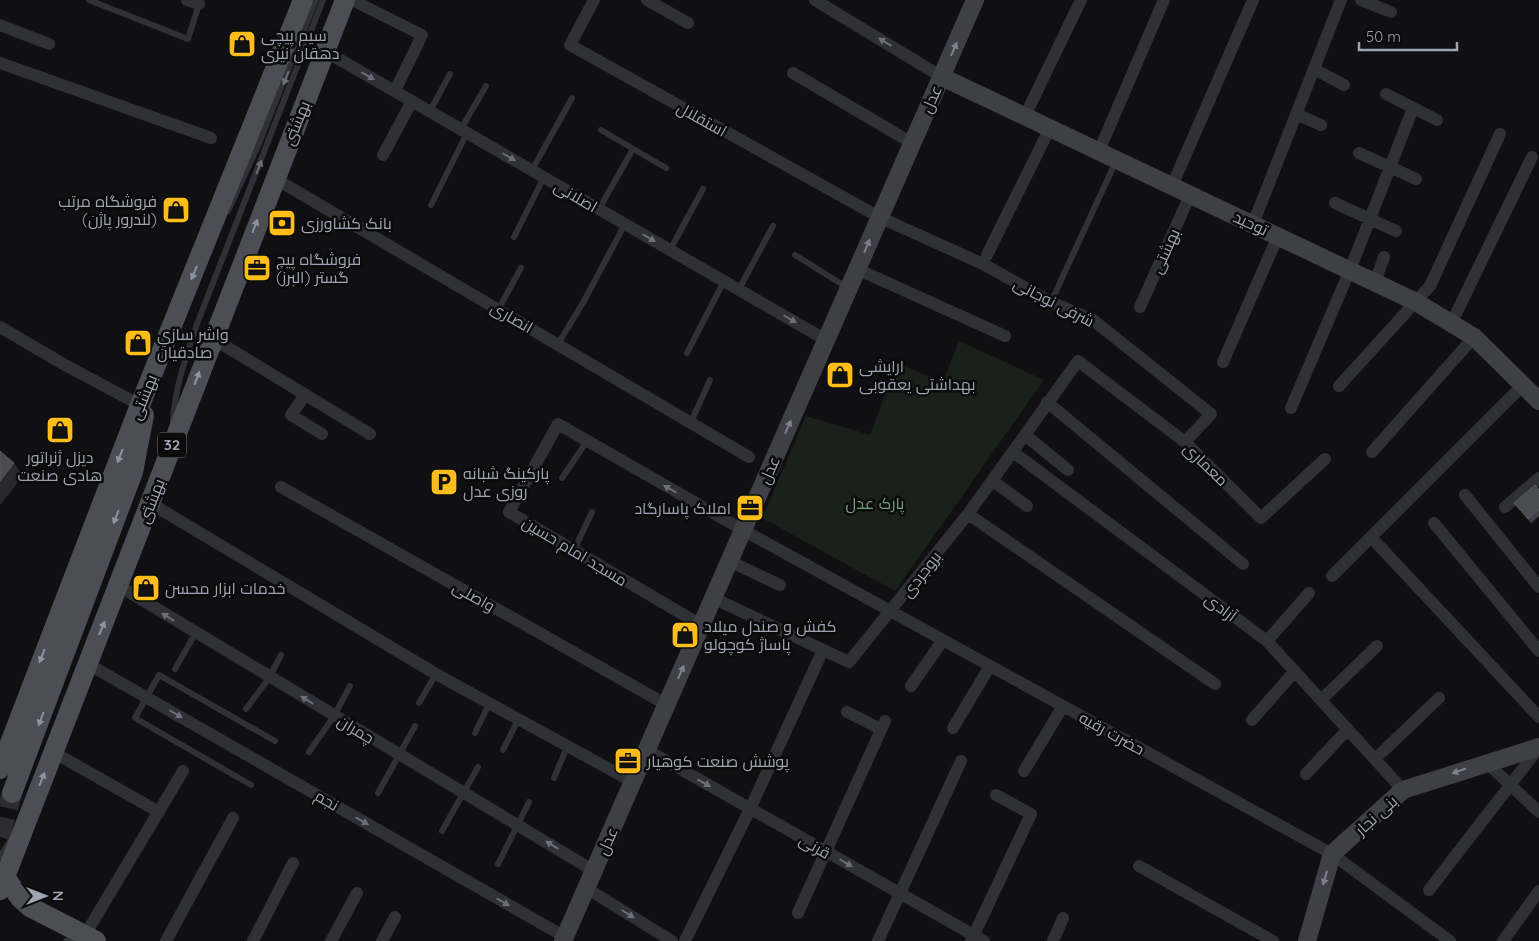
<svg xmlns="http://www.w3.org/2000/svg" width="1539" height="941" viewBox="0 0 1539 941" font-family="Quicksand,Cairo,sans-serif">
<rect width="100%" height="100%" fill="#100f11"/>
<path fill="#1a211b" d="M 959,341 L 1044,380 L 895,591 L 762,518 L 806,416 L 870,435 L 897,363 L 943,382 Z"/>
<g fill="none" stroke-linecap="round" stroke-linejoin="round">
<path stroke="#2d2d31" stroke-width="20" stroke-dasharray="20 10" stroke-linecap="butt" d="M 0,837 L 12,793"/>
<path stroke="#303136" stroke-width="6" d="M 89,0 L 188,39 L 199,4
M 430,111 L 450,74
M 461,129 L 486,86
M 601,130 L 666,168
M 532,170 L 572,98
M 431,205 L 467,133
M 599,209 L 633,149
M 228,211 L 258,146 L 316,0
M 514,237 L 544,177
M 670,250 L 703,189
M 795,255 L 848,288
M 739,289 L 773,226
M 1051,302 L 1116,161
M 498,310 L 521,268
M 558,344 L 584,301 L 625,224
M 687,353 L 724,281
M 173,421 C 175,387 186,356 197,324 L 323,0
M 691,422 L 710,380
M 562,478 L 587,441
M 574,550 L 592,512
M 175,669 L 195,634
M 419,703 L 436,674
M 246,709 L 269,678 L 281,655
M 475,733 L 489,704
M 503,750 L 518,720
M 309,752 L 334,716 L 350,686
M 554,778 L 567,747
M 251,785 L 135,718 L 159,675 L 275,741
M 378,793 L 415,726
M 442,831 L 478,767
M 0,857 L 10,841
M 498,864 L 529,802
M 66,941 L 79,937"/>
<path stroke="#303136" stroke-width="12" d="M 187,0 L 199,4
M 352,0 L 422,35 L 395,91
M 594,0 L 570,45 L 879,217 L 983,264 L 1051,302 L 1093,320 L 1211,414 L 1185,442
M 647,0 L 688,23
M 815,0 L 942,77
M 1361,0 L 1391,12
M 0,25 L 49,44
M 325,51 L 826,340
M 0,63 L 211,138
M 1314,69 L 1344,85
M 793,73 L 912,143
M 1386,94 L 1437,120
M 1296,114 L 1321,125
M 1025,116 L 1081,0
M 1099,151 L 1164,0
M 1359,153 L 1416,179
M 383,155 L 412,101
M 274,178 L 749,457
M 1172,186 L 1253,0
M 1335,203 L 1396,231
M 1253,224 L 1341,0
M 987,255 L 1050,128
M 857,269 L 1005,336
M 1375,282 L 1384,257
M 1140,307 L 1190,195
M 1452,322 L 1532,157
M 0,327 L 65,365 L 140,405
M 212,338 L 370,434
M 1223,362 L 1278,236
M 1339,386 L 1430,286 L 1500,134
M 305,395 L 291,415 L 322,434
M 1047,402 L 1243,564
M 1291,408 L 1350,270 L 1413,108
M 1025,435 L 1068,470
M 1013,452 L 1267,641 L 1403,790
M 1372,452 L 1474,337
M 993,481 L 1027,506
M 281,487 L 667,705
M 1465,495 L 1539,587
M 150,503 L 436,674 L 633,782
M 1505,507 L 1539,478
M 968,514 L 1215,684
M 1434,523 L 1539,651
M 1371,537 L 1539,717
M 729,561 L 780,585
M 1332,576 L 1523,385
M 119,586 L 594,871
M 713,598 L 849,662 L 968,514 L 1078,361 L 1185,442 L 1261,518 L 1325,459
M 701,625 L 509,512 L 558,424 L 743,530 L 1332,854 L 1450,941
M 1267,641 L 1309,593
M 88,664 L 565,937
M 911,686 L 943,640
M 1322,699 L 1377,646
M 847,712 L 881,729
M 1252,720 L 1295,671
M 953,728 L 990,666
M 647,750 L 984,941
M 53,752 L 159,812
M 1375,759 L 1439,698
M 1486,762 L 1539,812
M 1024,771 L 1063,706
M 1306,774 L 1348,729
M 1139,866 L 1273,941
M 586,888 L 672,941
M 1429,890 L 1538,749
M 798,913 L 885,721
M 85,935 L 183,771
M 166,941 L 233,818
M 253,941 L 293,863
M 331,941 L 357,893
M 382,941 L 395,917
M 685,941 L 750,809 L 823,650
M 878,941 L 961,761
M 971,941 L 1031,814 L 996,795
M 1053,941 L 1063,918
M 1503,941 L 1539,891"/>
<path stroke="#3e4046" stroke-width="18" d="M 942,77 L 1416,302 L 1474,337 L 1539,401
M 563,941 L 975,0
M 1307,941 L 1332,854 L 1403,790 L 1539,747"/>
<path stroke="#4c4e56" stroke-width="20" d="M 0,769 L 140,405 L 303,0
M 12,793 L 133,472 L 144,415
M 5,877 L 20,898 L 30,907 L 96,941
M 0,890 L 345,0"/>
</g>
<path fill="#404047" d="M 1539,490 L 1539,516 L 1531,523 L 1514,503 Z"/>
<path fill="#29282d" d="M 14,463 L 23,476 L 0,505 L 0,481 Z"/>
<path fill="#4a4b53" stroke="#585962" d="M 0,451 L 14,463 L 0,481 Z
M 1535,485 L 1539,490 L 1539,509 L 1528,519 L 1514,503 Z"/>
<defs><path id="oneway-solid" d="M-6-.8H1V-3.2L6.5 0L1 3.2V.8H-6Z" transform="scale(1.25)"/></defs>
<g fill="#6d707b">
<use href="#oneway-solid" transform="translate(885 42) rotate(-149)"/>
<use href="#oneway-solid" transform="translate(368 76) rotate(30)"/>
<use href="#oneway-solid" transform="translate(286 78) rotate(112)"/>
<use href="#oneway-solid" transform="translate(509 157) rotate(30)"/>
<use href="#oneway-solid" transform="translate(259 167) rotate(-69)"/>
<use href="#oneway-solid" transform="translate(649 238) rotate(30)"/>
<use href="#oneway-solid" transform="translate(790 319) rotate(30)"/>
<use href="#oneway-solid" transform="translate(670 489) rotate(-150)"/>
<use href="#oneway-solid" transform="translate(168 617) rotate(-148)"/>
<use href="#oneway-solid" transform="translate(307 700) rotate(-149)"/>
<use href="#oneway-solid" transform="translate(176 714) rotate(30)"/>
<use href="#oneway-solid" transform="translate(704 783) rotate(29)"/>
<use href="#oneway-solid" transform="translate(362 821) rotate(30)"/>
<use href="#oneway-solid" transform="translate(552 845) rotate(-149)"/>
<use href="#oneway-solid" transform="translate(846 863) rotate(30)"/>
<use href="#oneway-solid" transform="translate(503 902) rotate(30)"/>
<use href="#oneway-solid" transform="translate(628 914) rotate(32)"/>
</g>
<g fill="#7d818d">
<use href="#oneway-solid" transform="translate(954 49) rotate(-66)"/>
<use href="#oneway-solid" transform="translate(867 246) rotate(-67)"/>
<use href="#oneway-solid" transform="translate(788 427) rotate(-66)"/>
<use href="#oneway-solid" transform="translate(681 672) rotate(-66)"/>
<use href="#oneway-solid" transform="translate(1459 771) rotate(161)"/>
<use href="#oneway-solid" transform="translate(1325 878) rotate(106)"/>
</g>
<g fill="#8e93a0">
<use href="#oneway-solid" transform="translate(255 226) rotate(-69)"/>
<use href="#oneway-solid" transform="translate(194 273) rotate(113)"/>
<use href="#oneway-solid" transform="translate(197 378) rotate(-69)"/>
<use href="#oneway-solid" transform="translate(120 456) rotate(111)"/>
<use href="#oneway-solid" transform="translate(116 517) rotate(111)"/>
<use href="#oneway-solid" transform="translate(102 628) rotate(-68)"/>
<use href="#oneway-solid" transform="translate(42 656) rotate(111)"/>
<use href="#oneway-solid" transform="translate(41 719) rotate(111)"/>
<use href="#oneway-solid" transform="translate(42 779) rotate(-69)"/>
</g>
<defs>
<symbol id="shop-square" viewBox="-11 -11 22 22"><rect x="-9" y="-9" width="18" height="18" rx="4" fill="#ffbd1a" stroke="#0b0b0c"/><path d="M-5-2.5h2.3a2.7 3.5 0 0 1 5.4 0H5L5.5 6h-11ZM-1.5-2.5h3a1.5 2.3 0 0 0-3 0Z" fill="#111"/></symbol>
<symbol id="bank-square" viewBox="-11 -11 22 22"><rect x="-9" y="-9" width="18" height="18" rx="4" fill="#ffbd1a" stroke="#0b0b0c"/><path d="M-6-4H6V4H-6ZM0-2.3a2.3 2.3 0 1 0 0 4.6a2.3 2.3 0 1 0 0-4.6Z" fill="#111"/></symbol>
<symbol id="office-square" viewBox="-11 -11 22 22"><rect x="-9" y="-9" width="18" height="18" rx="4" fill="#ffbd1a" stroke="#0b0b0c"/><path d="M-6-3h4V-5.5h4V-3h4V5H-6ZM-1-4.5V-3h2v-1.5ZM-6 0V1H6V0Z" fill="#111"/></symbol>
<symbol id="parking-square" viewBox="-11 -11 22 22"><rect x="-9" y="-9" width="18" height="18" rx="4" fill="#ffbd1a" stroke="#0b0b0c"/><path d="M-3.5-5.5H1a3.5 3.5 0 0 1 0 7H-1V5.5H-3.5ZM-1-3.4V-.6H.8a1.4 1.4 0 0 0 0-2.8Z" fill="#111"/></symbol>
</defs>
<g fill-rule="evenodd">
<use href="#shop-square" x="226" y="28" width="32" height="32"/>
<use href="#shop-square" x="160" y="194" width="32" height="32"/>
<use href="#bank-square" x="266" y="207" width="32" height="32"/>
<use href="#office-square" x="241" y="252" width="32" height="32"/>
<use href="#shop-square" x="122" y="327" width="32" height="32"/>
<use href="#shop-square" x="824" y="359" width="32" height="32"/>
<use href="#shop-square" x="44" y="414" width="32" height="32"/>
<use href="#parking-square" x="428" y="466" width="32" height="32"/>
<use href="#office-square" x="734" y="492" width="32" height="32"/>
<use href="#shop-square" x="130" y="572" width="32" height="32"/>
<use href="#shop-square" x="669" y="619" width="32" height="32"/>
<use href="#office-square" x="612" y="745" width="32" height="32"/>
</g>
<g text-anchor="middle" stroke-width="5" stroke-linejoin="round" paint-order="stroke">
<rect fill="#0b0b0c" stroke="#737681" stroke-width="1" x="158" y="432.5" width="28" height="25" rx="4"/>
<g font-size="15" font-weight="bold" fill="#9fa4b3">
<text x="172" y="450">32</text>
</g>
<g font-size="16" fill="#9fa4b3" stroke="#0b0b0c" text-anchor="start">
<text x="261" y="41">سیم پیچی<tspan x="261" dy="18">دهقان نیری</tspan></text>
<text x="157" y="207" text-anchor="end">فروشگاه مرتب<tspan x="157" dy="18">(لندرور پاژن)</tspan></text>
<text x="301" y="229">بانک کشاورزی</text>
<text x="276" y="265">فروشگاه پیچ<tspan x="276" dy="18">گستر (البرز)</tspan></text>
<text x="157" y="340">واشر سازي<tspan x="157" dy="18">صادقیان</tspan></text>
<text x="859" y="372">ارایشی<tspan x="859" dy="18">بهداشتی یعقوبی</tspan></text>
<text x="60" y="463" text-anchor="middle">دیزل ژنراتور<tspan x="60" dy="18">هادی صنعت</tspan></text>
<text x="463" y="479">پارکینگ شبانه<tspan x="463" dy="18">روزی عدل</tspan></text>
<text x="731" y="514" text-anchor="end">املاک پاسارگاد</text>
<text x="165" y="594">خدمات ابزار محسن</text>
<text x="704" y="632">کفش و صندل میلاد<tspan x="704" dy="18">پاساژ کوچولو</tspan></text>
<text x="647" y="767">پوشش صنعت کوهیار</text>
</g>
<g font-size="16" fill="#9fa4b3" stroke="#0b0b0c">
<text transform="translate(931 99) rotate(-66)" y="6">عدل</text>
<text transform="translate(702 119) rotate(29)" y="6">استقلال</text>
<text transform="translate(296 123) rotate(-68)" y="6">بهشتى</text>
<text transform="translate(576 196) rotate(30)" y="6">اصلانی</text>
<text transform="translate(1251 223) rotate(25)" y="6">توحید</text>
<text transform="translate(1165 251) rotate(-66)" y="6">بهشتی</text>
<text transform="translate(1054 302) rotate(27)" y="6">شرفی نوجانی</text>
<text transform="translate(512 317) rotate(30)" y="6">انصاری</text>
<text transform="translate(143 397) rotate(-68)" y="6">بهشتی</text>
<text transform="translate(1206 464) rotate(44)" y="6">معماری</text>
<text transform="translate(769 470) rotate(-66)" y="6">عدل</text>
<text transform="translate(151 501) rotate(-69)" y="6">بهشتى</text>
<text transform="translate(575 551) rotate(31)" y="6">مسجد امام حسین</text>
<text transform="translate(921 574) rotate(-52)" y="6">بروجردی</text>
<text transform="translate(474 596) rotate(29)" y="6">واصلی</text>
<text transform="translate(1221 607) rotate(37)" y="6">آزادی</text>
<text transform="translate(356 729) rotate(31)" y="6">چمران</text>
<text transform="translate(1112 733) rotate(29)" y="6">حضرت رقیه</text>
<text transform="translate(327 800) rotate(30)" y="6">نجم</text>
<text transform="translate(1376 815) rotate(-42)" y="6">بنی نجار</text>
<text transform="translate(607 841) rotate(-66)" y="6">عدل</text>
<text transform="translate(815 846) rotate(30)" y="6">قرنی</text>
</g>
<g font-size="16" fill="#75a079" stroke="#0b0b0c">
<text x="875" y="509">پارک عدل</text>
</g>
</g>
<g transform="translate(45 896) rotate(90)" stroke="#0b0b0c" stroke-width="4" paint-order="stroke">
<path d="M0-4L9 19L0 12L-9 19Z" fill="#9fa4b3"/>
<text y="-8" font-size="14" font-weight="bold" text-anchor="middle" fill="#9fa4b3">N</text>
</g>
<path d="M1359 42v8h98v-8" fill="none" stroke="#9fa4b3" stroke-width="2.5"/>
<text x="1366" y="42" font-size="15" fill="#9fa4b3" stroke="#0b0b0c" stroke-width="4" paint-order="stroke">50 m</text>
</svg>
